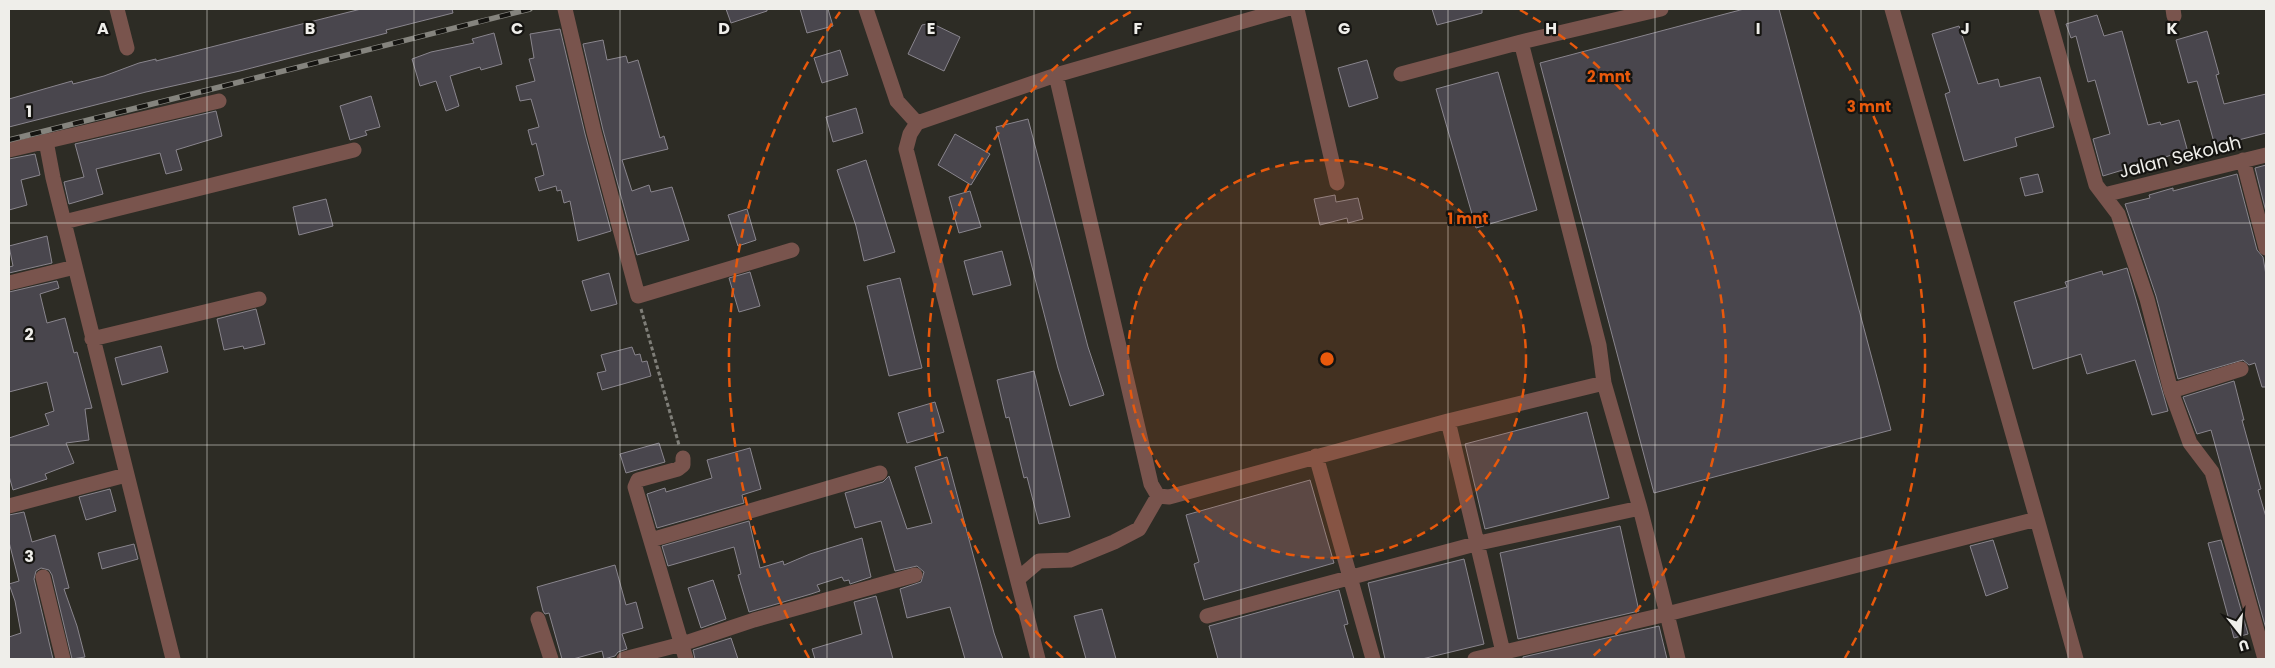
<svg xmlns="http://www.w3.org/2000/svg" width="2275" height="668" viewBox="0 0 2275 668" font-family="Poppins,sans-serif">
<rect width="100%" height="100%" fill="#2d2c25"/>
<path fill="#49464d" stroke="#89858d" d="M 361,9 L 452,9 L 453,13 L 386,30 L 387,33 L 240,71 L 146,92 L 9,127 L 9,99 L 72,81 L 73,84 L 104,76 L 139,63 L 156,59 L 156,61 Z
M 726,9 L 767,9 L 767,11 L 731,23 Z
M 800,9 L 828,9 L 833,26 L 807,33 Z
M 1432,9 L 1482,9 L 1482,13 L 1437,25 Z
M 1744,9 L 1779,9 L 1891,430 L 1654,493 L 1540,63 Z
M 2097,15 L 2104,36 L 2122,31 L 2148,125 L 2160,122 L 2161,125 L 2179,120 L 2189,156 L 2176,160 L 2175,154 L 2103,176 L 2093,139 L 2110,134 L 2095,80 L 2088,82 L 2076,36 L 2071,38 L 2066,24 Z
M 931,23 L 960,37 L 944,71 L 908,54 L 922,25 Z
M 1959,26 L 1978,84 L 1998,79 L 2000,87 L 2040,77 L 2054,127 L 2015,138 L 2017,146 L 1964,161 L 1945,94 L 1950,92 L 1932,34 Z
M 560,29 L 585,134 L 611,231 L 578,241 L 570,201 L 564,203 L 561,190 L 557,191 L 556,186 L 539,191 L 535,178 L 544,175 L 536,143 L 532,145 L 528,130 L 539,127 L 531,99 L 520,101 L 516,86 L 535,81 L 529,59 L 534,58 L 530,34 Z
M 2207,31 L 2219,74 L 2216,75 L 2224,104 L 2266,94 L 2266,133 L 2215,146 L 2197,81 L 2188,83 L 2176,40 Z
M 494,33 L 502,64 L 481,70 L 480,67 L 450,76 L 459,106 L 446,111 L 436,81 L 420,86 L 412,59 L 431,52 L 474,43 L 472,39 Z
M 603,40 L 607,60 L 626,56 L 628,63 L 638,60 L 660,138 L 664,136 L 668,149 L 622,160 L 632,191 L 649,185 L 651,192 L 672,187 L 689,240 L 637,255 L 603,130 L 583,44 Z
M 840,50 L 848,75 L 822,83 L 814,58 Z
M 1367,60 L 1378,98 L 1349,107 L 1338,68 Z
M 1498,72 L 1537,210 L 1476,228 L 1436,89 Z
M 371,96 L 380,127 L 365,131 L 367,135 L 350,140 L 340,106 Z
M 856,108 L 863,133 L 833,142 L 826,117 Z
M 216,111 L 222,136 L 176,150 L 182,170 L 166,174 L 160,153 L 96,169 L 103,194 L 69,204 L 64,182 L 84,177 L 75,144 Z
M 1028,119 L 1088,347 L 1104,395 L 1070,406 L 1058,368 L 996,127 Z
M 955,134 L 990,154 L 971,185 L 938,165 Z
M 35,154 L 40,175 L 21,180 L 27,205 L 9,210 L 9,159 Z
M 866,160 L 895,252 L 864,261 L 856,226 L 837,170 Z
M 2266,165 L 2266,212 L 2255,168 Z
M 2038,174 L 2043,192 L 2025,196 L 2020,178 Z
M 2237,174 L 2257,250 L 2263,257 L 2266,275 L 2266,387 L 2262,387 L 2255,363 L 2249,365 L 2243,360 L 2178,379 L 2156,296 L 2125,204 L 2150,198 L 2149,195 L 2173,188 L 2173,191 Z
M 970,191 L 981,227 L 959,233 L 949,197 Z
M 1335,195 L 1336,202 L 1358,198 L 1363,219 L 1348,223 L 1347,218 L 1320,225 L 1314,199 Z
M 326,199 L 333,226 L 299,235 L 293,207 Z
M 747,209 L 756,240 L 738,246 L 728,215 Z
M 47,236 L 52,263 L 9,273 L 9,267 L 13,266 L 9,246 Z
M 1002,251 L 1011,285 L 973,295 L 964,261 Z
M 2127,268 L 2168,411 L 2152,415 L 2135,360 L 2087,374 L 2081,354 L 2033,369 L 2014,302 L 2067,287 L 2065,282 L 2102,271 L 2103,275 Z
M 750,272 L 760,306 L 739,312 L 729,278 Z
M 609,273 L 617,304 L 591,311 L 582,281 Z
M 900,278 L 922,368 L 889,376 L 867,286 Z
M 57,281 L 59,288 L 40,294 L 47,323 L 65,318 L 74,353 L 77,352 L 92,408 L 85,409 L 89,440 L 66,443 L 74,463 L 45,474 L 47,479 L 13,490 L 9,476 L 9,438 L 49,425 L 45,414 L 54,411 L 47,382 L 9,392 L 9,292 Z
M 256,309 L 265,344 L 244,349 L 243,346 L 224,350 L 217,319 Z
M 161,346 L 168,372 L 122,385 L 115,358 Z
M 632,347 L 635,355 L 640,354 L 642,362 L 647,361 L 651,376 L 602,390 L 597,373 L 606,371 L 601,355 Z
M 1034,371 L 1070,517 L 1039,524 L 1027,477 L 1024,478 L 1009,417 L 1006,418 L 997,380 Z
M 2234,381 L 2244,420 L 2242,420 L 2261,489 L 2258,490 L 2266,517 L 2266,629 L 2211,430 L 2197,434 L 2183,397 Z
M 935,402 L 944,432 L 907,443 L 898,413 Z
M 1587,412 L 1609,498 L 1485,529 L 1465,444 Z
M 659,443 L 665,462 L 626,473 L 620,454 Z
M 750,448 L 761,489 L 742,495 L 744,503 L 657,528 L 647,494 L 665,488 L 666,492 L 712,478 L 707,460 Z
M 947,457 L 994,633 L 1003,659 L 965,659 L 950,607 L 907,618 L 900,589 L 921,582 L 924,572 L 917,566 L 895,571 L 881,521 L 855,528 L 845,493 L 883,482 L 889,476 L 907,529 L 932,523 L 915,467 Z
M 1310,480 L 1334,563 L 1204,600 L 1194,564 L 1199,562 L 1186,515 Z
M 110,489 L 116,511 L 86,520 L 79,497 Z
M 24,512 L 32,542 L 55,535 L 69,588 L 64,589 L 77,626 L 85,657 L 72,659 L 52,575 L 49,570 L 41,568 L 36,571 L 34,579 L 53,659 L 9,659 L 9,637 L 21,633 L 15,601 L 9,584 L 19,581 L 9,542 L 9,515 Z
M 749,521 L 760,568 L 783,561 L 784,565 L 810,554 L 862,538 L 871,577 L 850,584 L 849,580 L 844,581 L 842,577 L 817,585 L 820,591 L 811,594 L 749,612 L 738,575 L 741,574 L 734,547 L 668,566 L 662,546 Z
M 1620,526 L 1639,611 L 1518,639 L 1500,553 Z
M 1993,540 L 2008,588 L 1986,596 L 1970,546 Z
M 2221,540 L 2248,634 L 2234,638 L 2208,543 Z
M 134,544 L 138,559 L 102,569 L 98,553 Z
M 1464,559 L 1484,644 L 1422,659 L 1385,659 L 1368,583 Z
M 615,565 L 626,605 L 636,602 L 643,628 L 622,634 L 627,649 L 618,652 L 615,656 L 604,659 L 602,651 L 573,659 L 562,659 L 549,613 L 545,614 L 543,611 L 537,587 Z
M 713,580 L 726,619 L 701,628 L 688,588 Z
M 1339,590 L 1348,624 L 1344,625 L 1354,659 L 1218,659 L 1209,626 Z
M 876,596 L 893,659 L 815,659 L 812,649 L 862,634 L 854,602 Z
M 1102,609 L 1116,659 L 1086,659 L 1074,616 Z
M 1659,626 L 1667,659 L 1523,659 L 1523,657 Z
M 731,638 L 738,659 L 695,659 L 693,650 Z"/>
<g fill="none" stroke-linecap="round" stroke-linejoin="round">
<path stroke="#7f7e78" stroke-width="3" stroke-dasharray="4 2.5" stroke-linecap="butt" d="M 641,309 L 679,445"/>
<path stroke="#79544d" stroke-width="15" d="M 117,9 L 127,48
M 565,9 L 594,132 L 638,296 L 792,250
M 866,9 L 897,101 L 917,123
M 1286,9 L 1056,75 L 1151,484 L 1158,496 L 1169,497 L 1448,421 L 1604,383
M 1297,9 L 1337,183
M 2046,9 L 2096,185 L 2118,214 L 2147,299 L 2171,391 L 2190,443 L 2212,472 L 2265,659
M 2173,9 L 2174,16
M 1401,74 L 1521,42
M 46,141 L 53,178 L 173,659
M 9,150 L 219,101
M 2243,160 L 2266,248
M 2104,195 L 2266,155
M 64,222 L 354,150
M 9,283 L 75,267
M 92,339 L 259,299
M 2171,391 L 2241,369
M 1448,421 L 1503,652
M 1316,456 L 1373,659
M 683,458 L 683,465 L 678,469 L 638,480 L 635,487 L 686,659
M 9,506 L 126,475
M 2037,519 L 2076,659
M 651,540 L 880,473
M 43,577 L 63,659
M 1019,578 L 1039,561 L 1070,560 L 1114,542 L 1139,529 L 1158,496
M 1207,616 L 1479,543 L 1640,508
M 538,619 L 551,659
M 624,659 L 682,644 L 754,620 L 915,575
M 1038,659 L 906,149 L 910,134 L 917,123 L 1056,75
M 1475,659 L 1667,614 L 1640,508 L 1604,383 L 1599,345 L 1521,42 L 1661,9
M 1678,659 L 1667,614 L 2037,519 L 1892,9"/>
<defs>
<path id="rail" d="M 9,140 L 530,9"/>
</defs>
<use href="#rail" stroke="#85847e" stroke-width="5.5"/>
<use href="#rail" stroke="#151411" stroke-width="4" stroke-dasharray="11" stroke-linecap="butt"/>
</g>
<path fill="none" stroke="#efeeea" stroke-width="1" stroke-opacity="0.55" d="M 207,9 L 207,659M 414,9 L 414,659M 620,9 L 620,659M 827,9 L 827,659M 1034,9 L 1034,659M 1241,9 L 1241,659M 1448,9 L 1448,659M 1655,9 L 1655,659M 1861,9 L 1861,659M 2068,9 L 2068,659M 9,223 L 2266,223M 9,445 L 2266,445"/>
<circle cx="1327" cy="359" r="199" fill="#e8590c" fill-opacity=".12"/>
<g fill="none" stroke="#e8590c" stroke-width="2.5" stroke-dasharray="9 6">
<circle cx="1327" cy="359" r="199"/>
<path d="M1063 658A399 399 0 0 1 1134 10M1520 10A399 399 0 0 1 1591 658"/>
<path d="M809 658A598 598 0 0 1 840 12M1814 12A598 598 0 0 1 1845 658"/>
</g>
<g text-anchor="middle" stroke-width="4.5" stroke-linejoin="round" paint-order="stroke">
<g font-size="18" fill="#efeeea" stroke="#151411">
<text transform="translate(2180 157) rotate(-14)" y="6">Jalan Sekolah</text>
</g>
</g>
<g font-size="16" text-anchor="middle" font-weight="bold" fill="#efeeea" stroke="#151411" stroke-width="4.5" stroke-linejoin="round" paint-order="stroke">
<text x="103" y="34">A</text>
<text x="310" y="34">B</text>
<text x="517" y="34">C</text>
<text x="724" y="34">D</text>
<text x="931" y="34">E</text>
<text x="1138" y="34">F</text>
<text x="1344" y="34">G</text>
<text x="1551" y="34">H</text>
<text x="1758" y="34">I</text>
<text x="1965" y="34">J</text>
<text x="2172" y="34">K</text>
<text x="29" y="117">1</text>
<text x="29" y="340">2</text>
<text x="29" y="562">3</text>
</g>
<circle cx="1327" cy="359" r="8" fill="#e8590c" stroke="#151411" stroke-width="2.5"/>
<g font-size="15" text-anchor="middle" font-weight="bold" fill="#e8590c" stroke="#151411" stroke-width="4.5" stroke-linejoin="round" paint-order="stroke">
<text x="1609" y="82">2 mnt</text>
<text x="1869" y="112">3 mnt</text>
<text x="1468" y="224">1 mnt</text>
</g>
<rect width="2275" height="668" fill="none" stroke="#efeeea" stroke-width="20"/>
<g transform="translate(2240 633) rotate(163)" stroke="#151411" stroke-width="4" paint-order="stroke">
<path d="M0-4L9 19L0 12L-9 19Z" fill="#efeeea"/>
<text y="-8" font-size="14" font-weight="bold" text-anchor="middle" fill="#efeeea">U</text>
</g>
</svg>
